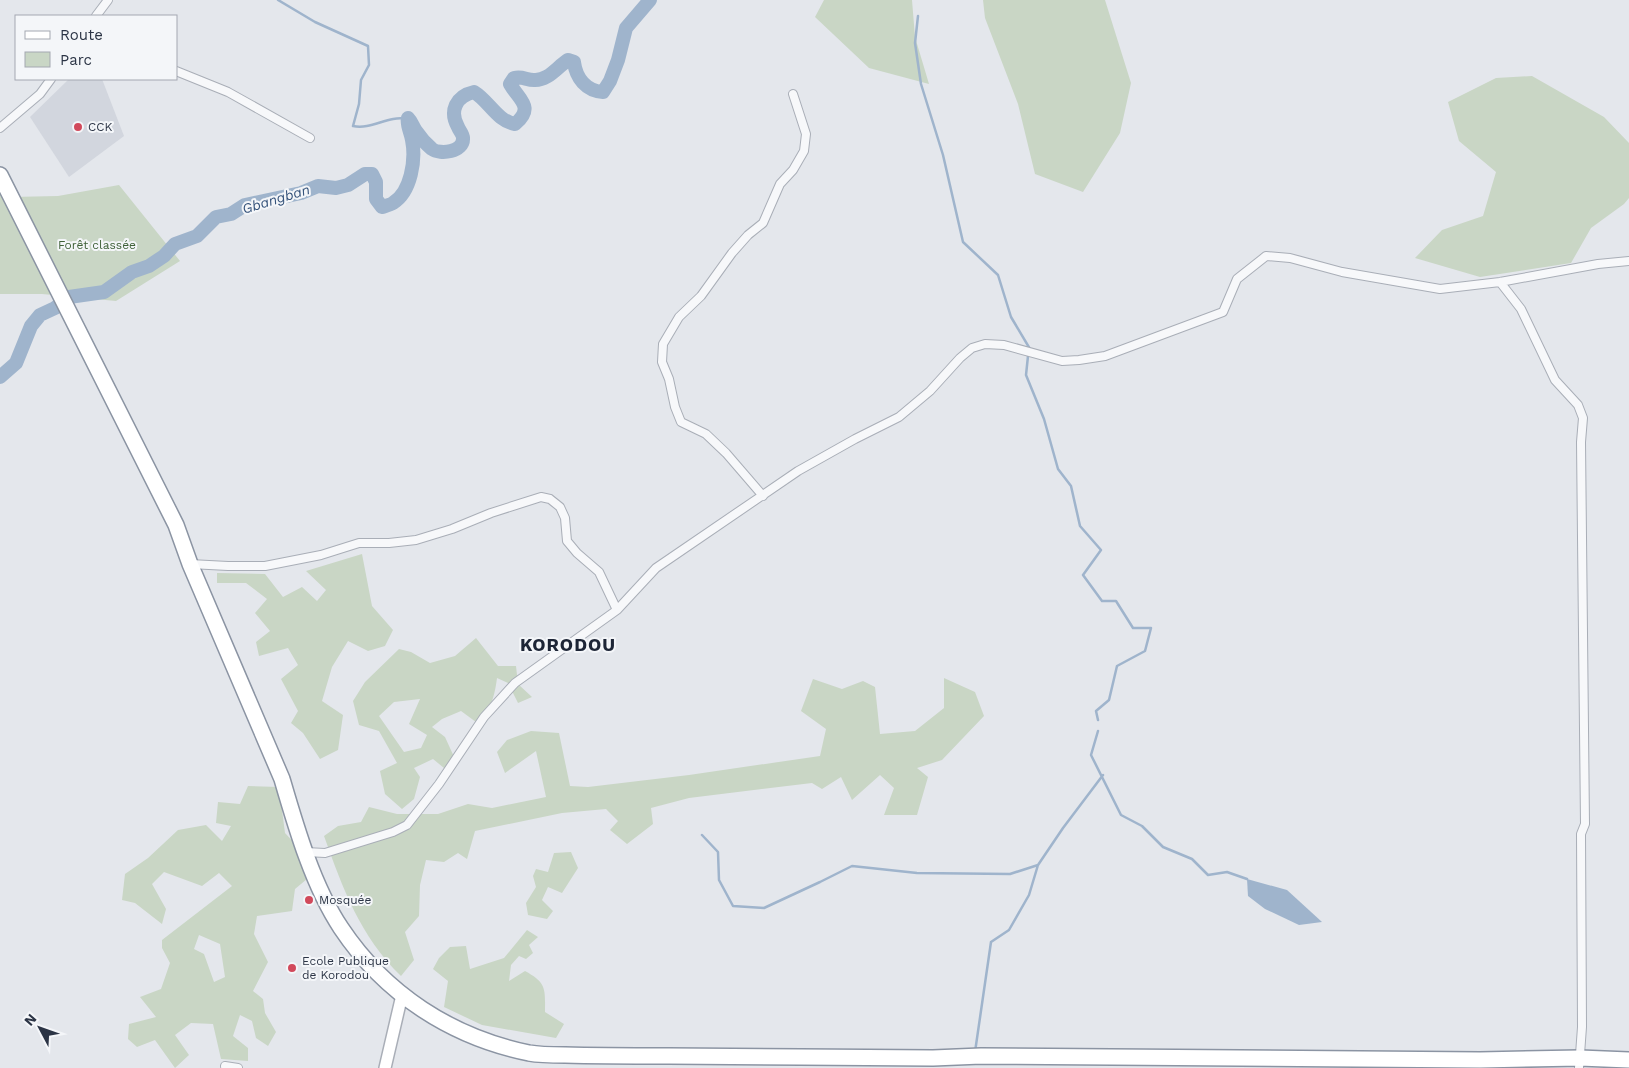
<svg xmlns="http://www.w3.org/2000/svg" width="1629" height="1068" viewBox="0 0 1629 1068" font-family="'Work Sans',sans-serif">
<rect width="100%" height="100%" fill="#e4e7ec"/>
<path fill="#d2d6de" d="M 69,79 L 102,79 L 124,136 L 69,177 L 30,117 Z"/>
<path fill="#c9d6c5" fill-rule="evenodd" d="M 824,0 L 912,0 L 915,37 L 929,84 L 869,68 L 815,17 Z
M 983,0 L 1105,0 L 1131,83 L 1120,133 L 1083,192 L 1035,174 L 1018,104 L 985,18 Z
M 1532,76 L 1604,117 L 1629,143 L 1629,198 L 1624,204 L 1591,228 L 1571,263 L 1480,277 L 1415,258 L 1442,230 L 1483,216 L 1496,172 L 1459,141 L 1448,102 L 1496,78 Z
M 119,185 L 180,261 L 116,301 L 42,294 L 0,294 L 0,186 L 11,197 L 58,196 Z
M 362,554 L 372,606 L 393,630 L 385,646 L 368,651 L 348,641 L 332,667 L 322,701 L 343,715 L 338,750 L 320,759 L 303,733 L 291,723 L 298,711 L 281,679 L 298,665 L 288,648 L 259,656 L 256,642 L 270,631 L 255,613 L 267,599 L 246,583 L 217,583 L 217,573 L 265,574 L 283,597 L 302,587 L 317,601 L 326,590 L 306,571 Z
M 476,638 L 498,666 L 516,666 L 518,684 L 532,697 L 518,703 L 508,683 L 497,678 C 495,694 491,713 476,722 L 461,711 L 442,719 L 432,727 L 445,737 L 455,759 L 444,768 L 433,759 L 414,768 L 420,777 L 414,799 L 402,809 L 385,794 L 380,771 L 397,763 L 379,731 L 359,725 L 353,701 L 365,682 L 399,649 L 411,652 L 430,663 L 455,656 ZM 420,699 L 409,724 L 427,735 L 421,748 L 404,752 L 379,716 L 394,702 Z
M 944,678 L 975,692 L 984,716 L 942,760 L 917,768 L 928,777 L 917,815 L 884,815 L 894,788 L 880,775 L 852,800 L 841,777 L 822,789 L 812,783 L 689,798 L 651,808 L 653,824 L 627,844 L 610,830 L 618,821 L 606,809 L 562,813 L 475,831 L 467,859 L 458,853 L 444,862 L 426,860 L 420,885 L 419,916 L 405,932 L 414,960 L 401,976 C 360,936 343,889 324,836 L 338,826 L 361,822 L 369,807 L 397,814 L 438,814 L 468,804 L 492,808 L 546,797 L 536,751 L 505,773 L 497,752 L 507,740 L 531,731 L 559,733 L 570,786 L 588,787 L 689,775 L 820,756 L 826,729 L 801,711 L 813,679 L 842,689 L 863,681 L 875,687 L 880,734 L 915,731 L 944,708 Z
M 248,786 L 279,787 L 285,833 L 301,850 L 307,879 L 295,889 L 292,911 L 257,916 L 254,934 L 268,962 L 253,991 L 263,999 L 265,1013 L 276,1032 L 268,1046 L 256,1038 L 252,1021 L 240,1015 L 233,1036 L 248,1048 L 248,1061 L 221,1059 L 213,1024 L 191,1023 L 175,1035 L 189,1055 L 175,1068 L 155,1040 L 137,1047 L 128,1039 L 129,1024 L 156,1017 L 140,997 L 161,989 L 170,963 L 162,948 L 162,940 L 232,886 L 219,873 L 202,886 L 164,872 L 152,884 L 166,909 L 162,924 L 135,903 L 122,900 L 125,874 L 148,858 L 178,830 L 206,825 L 222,841 L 231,826 L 216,823 L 218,802 L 240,804 ZM 199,935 L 220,944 L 225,977 L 214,982 L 204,954 L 194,949 Z
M 571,852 L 578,868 L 562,893 L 548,887 L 542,900 L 553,911 L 547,919 L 528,915 L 526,903 L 536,887 L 533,876 L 536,869 L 548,872 L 554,853 Z
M 527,930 L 538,937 L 529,945 L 533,953 L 526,959 L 519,956 L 511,965 L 509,981 L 525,971 C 547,983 545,989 545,1012 L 564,1024 L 556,1038 L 482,1025 L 444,1007 L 448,981 L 433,969 L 439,958 L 450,947 L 466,946 L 470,969 L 504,958 Z"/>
<path fill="#9fb4cc" d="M 1247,879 L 1287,890 L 1322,922 L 1299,925 L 1265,909 L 1248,896 Z"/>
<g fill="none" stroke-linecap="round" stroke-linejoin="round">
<path stroke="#9fb4cc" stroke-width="2.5" d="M 278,0 L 315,22 L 368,46 L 369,65 L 361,80 L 359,104 L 353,126 C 372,130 388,115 407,119
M 918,16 L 915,43 L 921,84 L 943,155 L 963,242 L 998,275 L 1011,317 L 1030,349
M 1028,356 L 1026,375 L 1044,419 L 1058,469 L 1071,486 L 1080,526 L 1101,550 L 1083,575 L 1102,601 L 1116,601 L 1133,628 L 1151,628 L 1145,651 L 1117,666 L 1109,700 L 1096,711 L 1098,720
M 1098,731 L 1091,755 L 1121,815 L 1142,826 L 1163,847 L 1192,859 L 1208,875 L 1227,872 L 1247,879
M 702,835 L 718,852 L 719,880 L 733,906 L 764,908 L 820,882 L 852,866 L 917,873 L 1010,874 L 1038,865
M 975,1052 L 991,942 L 1009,930 L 1029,895 L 1038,865 L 1063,828 L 1103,775"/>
<path stroke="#9fb4cc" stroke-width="14" d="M 0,377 L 16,363 L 31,326 L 40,315 L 55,308 L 69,297 L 104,292 L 132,272 L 149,266 L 164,256 L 175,244 L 197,236 L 216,217 L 231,214 L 245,205 L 301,193 L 318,186 L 336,188 L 348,185 L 365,174 L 372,174 L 376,182 L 376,199 L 382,207 C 385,206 390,205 393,203 C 411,192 416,160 412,140 C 411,133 406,124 408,118 C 412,122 413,127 416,131 C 420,137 426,144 432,149 C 440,155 464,152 463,138 C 463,134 459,130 458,127 C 449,111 456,96 474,92 C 489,101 497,121 515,124 C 535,107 519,100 510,84 L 514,78 C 523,76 526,80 534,80 C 548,81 557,67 568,60 L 574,62 C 576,78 586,91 603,92 L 610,81 L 618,60 L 626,28 L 650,0"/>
<defs>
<path id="street" d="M 96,16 L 108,0
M 176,71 L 228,92 L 310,138
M 0,128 L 40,94 L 51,79
M 1500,282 L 1521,309 L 1555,380 L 1578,405 L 1583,418 L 1581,442 L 1585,824 L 1581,834 L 1582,1027 L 1579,1068
M 763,496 L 726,453 L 706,434 L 681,422 L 675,407 L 669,379 L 662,362 L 663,344 L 679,317 L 701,296 L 732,253 L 748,235 L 763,223 L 780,184 L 793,170 L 804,151 L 806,134 L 793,94
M 190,564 L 228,566 L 265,566 L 321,555 L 359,543 L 389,543 L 416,540 L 452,529 L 491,513 L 541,497 L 550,499 L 560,507 L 565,518 L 567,541 L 577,553 L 599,572 L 617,610
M 306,852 L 325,853 L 393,832 L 407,825 L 439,784 L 484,717 L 515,683 L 617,610 L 656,568 L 798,471 L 855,439 L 899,417 L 930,391 L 960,358 L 972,348 L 985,344 L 1004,345 L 1062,361 L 1079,360 L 1105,356 L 1223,312 L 1237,279 L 1266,256 L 1290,258 L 1342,272 L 1440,289 L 1500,282 L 1598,264 L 1629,261
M 225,1066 L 238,1068"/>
<path id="secondary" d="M 385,1068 L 402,995"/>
<path id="highway" d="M 0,175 L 176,525 L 190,564 L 282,779 C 296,827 313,886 341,928 C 385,994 451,1037 529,1053 C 540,1055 553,1055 565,1055 C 599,1056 634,1056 669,1056 C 757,1057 845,1057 933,1058 L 981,1056 L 1480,1060 L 1580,1058 L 1629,1060"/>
</defs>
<use href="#street" stroke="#a9aeb7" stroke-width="10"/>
<use href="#secondary" stroke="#a9aeb7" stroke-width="14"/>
<use href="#highway" stroke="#8b94a3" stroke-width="18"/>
<use href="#street" stroke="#f7f8fa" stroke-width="8"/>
<use href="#secondary" stroke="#fff" stroke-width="11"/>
<use href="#highway" stroke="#fff" stroke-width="15"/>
</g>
<g fill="#d1495b" stroke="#f4f6f9" stroke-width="2">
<circle cx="78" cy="127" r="5"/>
<circle cx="309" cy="900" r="5"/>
<circle cx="292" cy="968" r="5"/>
</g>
<g text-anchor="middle" stroke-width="4" stroke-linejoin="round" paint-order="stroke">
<g font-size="12" fill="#2b3445" stroke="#f4f6f9" text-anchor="start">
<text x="88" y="131">CCK</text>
<text x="319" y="904">Mosquée</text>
<text x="302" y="965">Ecole Publique<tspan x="302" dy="14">de Korodou</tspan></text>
</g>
<g font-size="12" fill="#3f6138" stroke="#f4f6f9">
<text x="97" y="249">Forêt classée</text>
</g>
<g font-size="14" font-style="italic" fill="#34527a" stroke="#f4f6f9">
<text transform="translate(276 199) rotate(-17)" y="5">Gbangban</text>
</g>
<g font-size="18" font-weight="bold" letter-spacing="1" fill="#1d2536" stroke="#f4f6f9">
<text x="568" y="651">KORODOU</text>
</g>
</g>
<rect x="15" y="15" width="162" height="65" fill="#f4f6f9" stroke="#a4a8b1"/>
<rect x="25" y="31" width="25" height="8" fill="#ffffff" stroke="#a4a8b1"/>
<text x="60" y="40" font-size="15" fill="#2b3445">Route</text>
<rect x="25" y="52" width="25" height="15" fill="#c9d6c5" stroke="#a4a8b1"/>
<text x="60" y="65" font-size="15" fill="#2b3445">Parc</text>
<g transform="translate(40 1028) rotate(311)" stroke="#f4f6f9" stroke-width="4" paint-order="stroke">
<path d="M0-4L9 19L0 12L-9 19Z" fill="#2b3445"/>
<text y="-8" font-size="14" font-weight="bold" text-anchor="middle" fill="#2b3445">N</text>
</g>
</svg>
